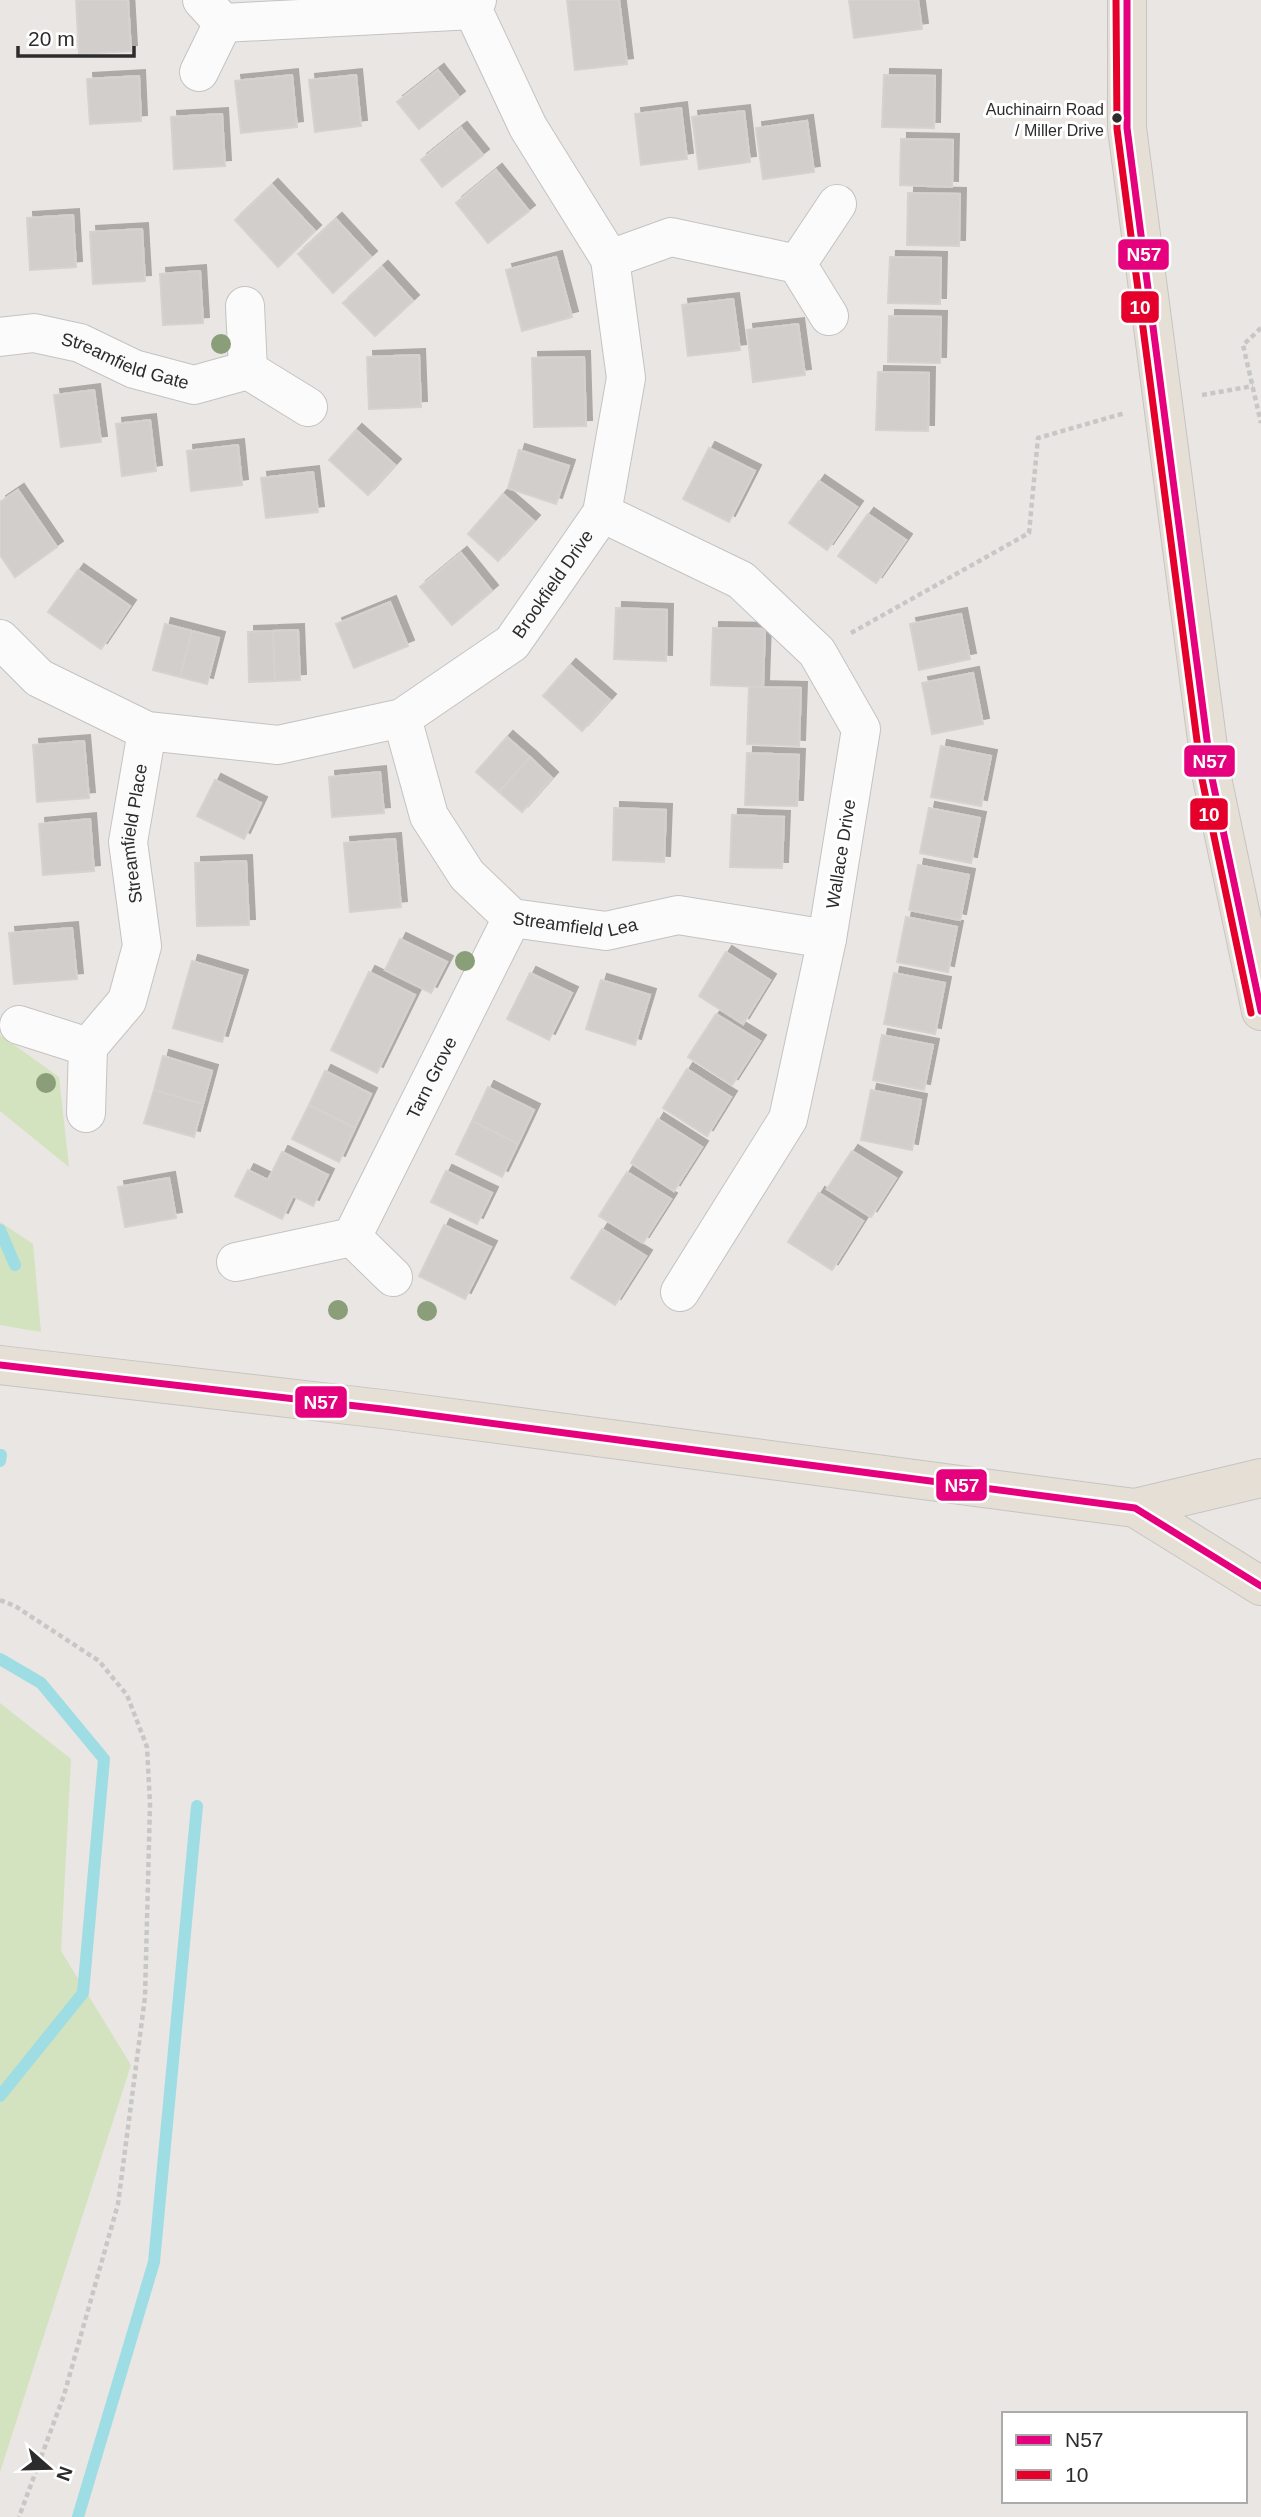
<svg xmlns="http://www.w3.org/2000/svg" width="1261" height="2517" viewBox="0 0 1261 2517" font-family="Helvetica,sans-serif">
<defs>
<filter id="shadow"><feDropShadow dx="6" dy="-6" stdDeviation="0" flood-color="#0004"/></filter>
</defs>
<rect width="100%" height="100%" fill="#eae6e3"/>
<path fill="#d3e2bf" d="M 0,1035 L 59,1077 L 69,1167 L 0,1111 Z
M 0,1222 L 33,1244 L 41,1332 L 0,1325 Z
M 0,1703 L 71,1759 L 61,1951 L 131,2065 L 0,2472 Z"/>
<g fill="none" stroke-linecap="round" stroke-linejoin="round">
<path stroke="#9edde4" stroke-width="12" d="M 0,1230 L 15,1265
M 0,1461 L 1,1455
M 0,1659 L 41,1683 L 104,1759 L 83,1993 L 0,2096
M 78,2517 L 154,2262 L 197,1806"/>
</g>
<path fill="#d1cecc" stroke="#d5d2cf" stroke-width="2" filter="url(#shadow)" d="M 76,0 L 128,0 L 131,51 L 79,54 Z
M 567,0 L 619,0 L 627,64 L 575,70 Z
M 849,0 L 918,0 L 922,29 L 854,38 Z
M 438,70 L 459,97 L 419,129 L 397,102 Z
M 292,75 L 297,127 L 241,133 L 235,81 Z
M 356,75 L 361,126 L 315,132 L 309,80 Z
M 884,75 L 935,76 L 934,128 L 882,127 Z
M 139,76 L 141,121 L 90,124 L 87,79 Z
M 681,108 L 687,159 L 641,165 L 635,114 Z
M 744,111 L 750,162 L 699,169 L 692,117 Z
M 222,114 L 225,166 L 174,169 L 171,117 Z
M 807,121 L 814,172 L 763,179 L 756,128 Z
M 461,128 L 483,155 L 442,187 L 421,160 Z
M 901,139 L 953,140 L 952,187 L 900,185 Z
M 496,170 L 529,211 L 488,243 L 456,203 Z
M 272,185 L 315,231 L 278,267 L 235,220 Z
M 908,193 L 960,194 L 959,246 L 907,245 Z
M 73,215 L 76,267 L 30,270 L 27,218 Z
M 336,219 L 371,257 L 333,293 L 298,254 Z
M 142,229 L 145,281 L 93,284 L 90,232 Z
M 556,257 L 572,317 L 522,331 L 506,270 Z
M 890,257 L 941,258 L 940,304 L 888,303 Z
M 382,267 L 413,301 L 375,336 L 343,303 Z
M 200,271 L 203,323 L 163,325 L 160,274 Z
M 733,299 L 740,350 L 688,356 L 682,305 Z
M 889,316 L 941,317 L 940,363 L 888,362 Z
M 798,324 L 805,375 L 753,382 L 747,330 Z
M 419,355 L 421,407 L 369,409 L 367,357 Z
M 584,357 L 586,426 L 534,427 L 532,358 Z
M 878,372 L 929,373 L 928,431 L 876,430 Z
M 94,390 L 101,442 L 61,447 L 54,395 Z
M 150,420 L 156,471 L 122,476 L 116,424 Z
M 356,430 L 395,465 L 368,495 L 329,460 Z
M 238,445 L 242,485 L 191,491 L 187,451 Z
M 709,448 L 755,471 L 729,522 L 683,499 Z
M 519,450 L 569,466 L 556,504 L 508,488 Z
M 313,472 L 318,512 L 266,518 L 261,478 Z
M 819,481 L 857,507 L 827,550 L 789,523 Z
M 18,490 L 57,547 L 15,577 L 0,555 L 0,502 Z
M 503,494 L 534,521 L 498,561 L 468,534 Z
M 868,514 L 906,540 L 876,583 L 838,556 Z
M 461,553 L 492,591 L 452,625 L 420,587 Z
M 78,570 L 130,606 L 101,649 L 48,612 Z
M 390,602 L 408,646 L 354,668 L 336,624 Z
M 616,608 L 667,610 L 666,661 L 614,659 Z
M 961,614 L 970,659 L 919,670 L 910,624 Z
M 165,624 L 192,631 L 180,677 L 153,670 Z
M 713,628 L 765,629 L 763,687 L 711,685 Z
M 298,630 L 300,680 L 275,681 L 273,631 Z
M 192,631 L 219,638 L 207,684 L 180,677 Z
M 273,631 L 275,681 L 249,682 L 248,632 Z
M 570,665 L 610,700 L 582,731 L 543,696 Z
M 973,673 L 983,724 L 932,734 L 922,683 Z
M 749,687 L 801,688 L 799,746 L 747,744 Z
M 507,737 L 530,757 L 499,792 L 476,772 Z
M 84,741 L 89,798 L 37,802 L 33,745 Z
M 941,746 L 991,756 L 981,806 L 931,797 Z
M 747,753 L 799,755 L 797,806 L 745,805 Z
M 530,757 L 552,778 L 522,812 L 499,792 Z
M 380,772 L 384,813 L 332,817 L 329,777 Z
M 215,780 L 261,803 L 244,839 L 197,816 Z
M 614,808 L 666,810 L 664,862 L 613,860 Z
M 929,808 L 980,818 L 971,863 L 920,853 Z
M 732,815 L 784,817 L 782,868 L 730,867 Z
M 90,819 L 94,871 L 43,875 L 39,824 Z
M 395,839 L 401,907 L 350,912 L 344,843 Z
M 246,861 L 249,925 L 197,926 L 195,863 Z
M 918,865 L 969,875 L 960,920 L 909,910 Z
M 906,917 L 957,927 L 948,972 L 897,962 Z
M 72,928 L 77,979 L 14,984 L 9,933 Z
M 400,939 L 447,962 L 431,993 L 385,970 Z
M 726,952 L 770,980 L 743,1024 L 699,996 Z
M 192,961 L 242,976 L 222,1042 L 173,1028 Z
M 369,972 L 415,995 L 377,1073 L 331,1050 Z
M 530,973 L 572,993 L 549,1040 L 507,1019 Z
M 894,973 L 945,983 L 935,1034 L 884,1024 Z
M 601,980 L 650,995 L 635,1045 L 586,1029 Z
M 716,1014 L 760,1041 L 732,1085 L 688,1057 Z
M 882,1035 L 933,1045 L 924,1090 L 873,1080 Z
M 163,1056 L 212,1071 L 203,1104 L 154,1090 Z
M 687,1069 L 731,1097 L 707,1136 L 663,1108 Z
M 325,1071 L 371,1094 L 355,1128 L 309,1105 Z
M 488,1087 L 534,1110 L 518,1144 L 472,1121 Z
M 154,1090 L 203,1104 L 194,1137 L 144,1123 Z
M 871,1090 L 921,1100 L 912,1150 L 861,1140 Z
M 309,1105 L 355,1128 L 339,1162 L 292,1139 Z
M 658,1119 L 702,1147 L 674,1191 L 631,1163 Z
M 472,1121 L 518,1144 L 502,1177 L 456,1154 Z
M 852,1151 L 896,1178 L 871,1217 L 827,1189 Z
M 282,1152 L 328,1175 L 313,1206 L 293,1196 L 282,1219 L 235,1196 L 248,1170 L 268,1180 Z
M 446,1171 L 492,1193 L 477,1224 L 431,1202 Z
M 627,1172 L 671,1199 L 643,1243 L 599,1216 Z
M 169,1178 L 176,1218 L 125,1227 L 118,1187 Z
M 819,1193 L 863,1221 L 832,1270 L 788,1242 Z
M 444,1225 L 491,1247 L 465,1299 L 419,1276 Z
M 602,1229 L 646,1256 L 615,1305 L 571,1278 Z"/>
<g fill="none" stroke-linecap="round" stroke-linejoin="round">
<defs>
<g id="minor">
<path d="M 223,23 L 473,10"/>
<path d="M 199,72 L 223,23 L 202,0"/>
<path d="M 610,259 L 671,237 L 797,264"/>
<path d="M 245,306 L 248,370 L 308,407"/>
<path d="M 829,316 L 797,264 L 837,204"/>
<path id="s1" d="M 0,337 L 34,333 L 80,343 L 134,369 L 194,385 L 248,370"/>
<path d="M 602,513 L 741,580 L 817,652 L 861,729 L 827,939 L 788,1119 L 680,1292"/>
<path id="s2" d="M 0,639 L 39,678 L 147,731 L 278,745 L 402,718 L 512,643 L 602,513 L 626,378 L 610,259 L 528,127 L 473,10 L 477,0"/>
<path id="s3" d="M 402,718 L 429,816 L 467,875 L 512,918 L 606,931 L 678,915 L 827,939"/>
<path d="M 19,1025 L 88,1047 L 86,1113"/>
<path id="s4" d="M 88,1047 L 127,1001 L 142,946 L 128,842 L 147,731"/>
<path id="s5" d="M 352,1237 L 512,918"/>
<path d="M 236,1262 L 352,1237 L 393,1277"/>
</g>
<path id="major" d="M 1127,0 L 1127,128 L 1212,778 L 1261,1011
M 0,1365 L 391,1410 L 1135,1508 L 1261,1478
M 1135,1508 L 1261,1586"/>
</defs>
<use href="#minor" stroke="#c4c3c3" stroke-width="40"/>
<use href="#major" stroke="#c6c4c2" stroke-width="40"/>
<path stroke="#c7c7c6" stroke-width="4.5" stroke-dasharray="5 3.5" stroke-linecap="butt" d="M 1261,328 L 1243,345 L 1261,423
M 1202,395 L 1253,386
M 851,633 L 1029,533 L 1038,438 L 1125,413
M 0,1600 L 15,1606 L 99,1661 L 127,1695 L 147,1747 L 150,1804 L 145,1997 L 118,2204 L 64,2395 L 19,2517"/>
<use href="#minor" stroke="#fcfbfb" stroke-width="38"/>
<use href="#major" stroke="#e6dfd6" stroke-width="38"/>
<defs>
<path id="bus-1" d="M 1127,0 L 1127,128 L 1212,778 L 1261,1011
M 0,1365 L 391,1410 L 1135,1508 L 1261,1586"/>
<path id="bus-2" d="M 1116,0 L 1117,129 L 1202,779 L 1251,1013"/>
</defs>
<use href="#bus-1" stroke="#fff" stroke-width="12"/>
<use href="#bus-2" stroke="#fff" stroke-width="12"/>
<use href="#bus-1" stroke="#e5007d" stroke-width="7"/>
<use href="#bus-2" stroke="#e4002b" stroke-width="7"/>
</g>
<g fill="#899e79">
<circle cx="221" cy="344" r="10"/>
<circle cx="465" cy="961" r="10"/>
<circle cx="46" cy="1083" r="10"/>
<circle cx="338" cy="1310" r="10"/>
<circle cx="427" cy="1311" r="10"/>
</g>
<circle fill="#2c2c2c" stroke="#fff" stroke-width="2.5" cx="1117" cy="118" r="6"/>
<g text-anchor="middle" stroke-width="6" stroke-linejoin="round" paint-order="stroke">
<g font-size="16" fill="#2c2c2c" stroke="#fff" text-anchor="end">
<text x="1104" y="115">Auchinairn Road<tspan x="1104" dy="21">/ Miller Drive</tspan></text>
</g>
<g font-size="18" fill="#2c2c2c" stroke="#fff">
<text dy="6" stroke="none"><textPath href="#s1" startOffset="130">Streamfield Gate</textPath></text>
<text dy="6" stroke="none"><textPath href="#s2" startOffset="639">Brookfield Drive</textPath></text>
<text dy="6" stroke="none"><textPath href="#s4" startOffset="231">Streamfield Place</textPath></text>
<text transform="translate(841 854) rotate(-81)" y="6">Wallace Drive</text>
<text dy="6" stroke="none"><textPath href="#s3" startOffset="298">Streamfield Lea</textPath></text>
<text dy="6" stroke="none"><textPath href="#s5" startOffset="178">Tarn Grove</textPath></text>
</g>
</g>
<g stroke="#fff" stroke-width="2.5">
<rect x="1117" y="238" width="53" height="33" rx="7" fill="#e5007d"/>
<rect x="1120" y="290" width="40" height="34" rx="7" fill="#e4002b"/>
<rect x="1183" y="744" width="53" height="34" rx="7" fill="#e5007d"/>
<rect x="1189" y="797" width="40" height="34" rx="7" fill="#e4002b"/>
<rect x="294" y="1385" width="54" height="34" rx="7" fill="#e5007d"/>
<rect x="935" y="1468" width="53" height="34" rx="7" fill="#e5007d"/>
</g>
<g font-size="19" text-anchor="middle" font-weight="bold" fill="#fff">
<text x="1144" y="261">N57</text>
<text x="1140" y="314">10</text>
<text x="1210" y="768">N57</text>
<text x="1209" y="821">10</text>
<text x="321" y="1409">N57</text>
<text x="962" y="1492">N57</text>
</g>
<rect x="1002" y="2412" width="245" height="91" fill="#ffffff" stroke="#ababab" stroke-width="2"/>
<rect x="1016" y="2435" width="35" height="10" fill="#e5007d" stroke="#ababab" stroke-width="2"/>
<text x="1065" y="2447" font-size="21" fill="#2c2c2c">N57</text>
<rect x="1016" y="2470" width="35" height="10" fill="#e4002b" stroke="#ababab" stroke-width="2"/>
<text x="1065" y="2482" font-size="21" fill="#2c2c2c">10</text>
<g transform="translate(49 2468) rotate(110)" stroke="#ffffff" stroke-width="5" paint-order="stroke">
<path d="M0-5L12 26L0 18L-12 26Z" fill="#2c2c2c"/>
<text y="-10" font-size="19" font-weight="bold" text-anchor="middle" fill="#2c2c2c">N</text>
</g>
<path d="M18 46v10h116v-10" fill="none" stroke="#2c2c2c" stroke-width="3.5"/>
<text x="28" y="46" font-size="21" fill="#2c2c2c" stroke="#ffffff" stroke-width="5" paint-order="stroke">20 m</text>
</svg>
